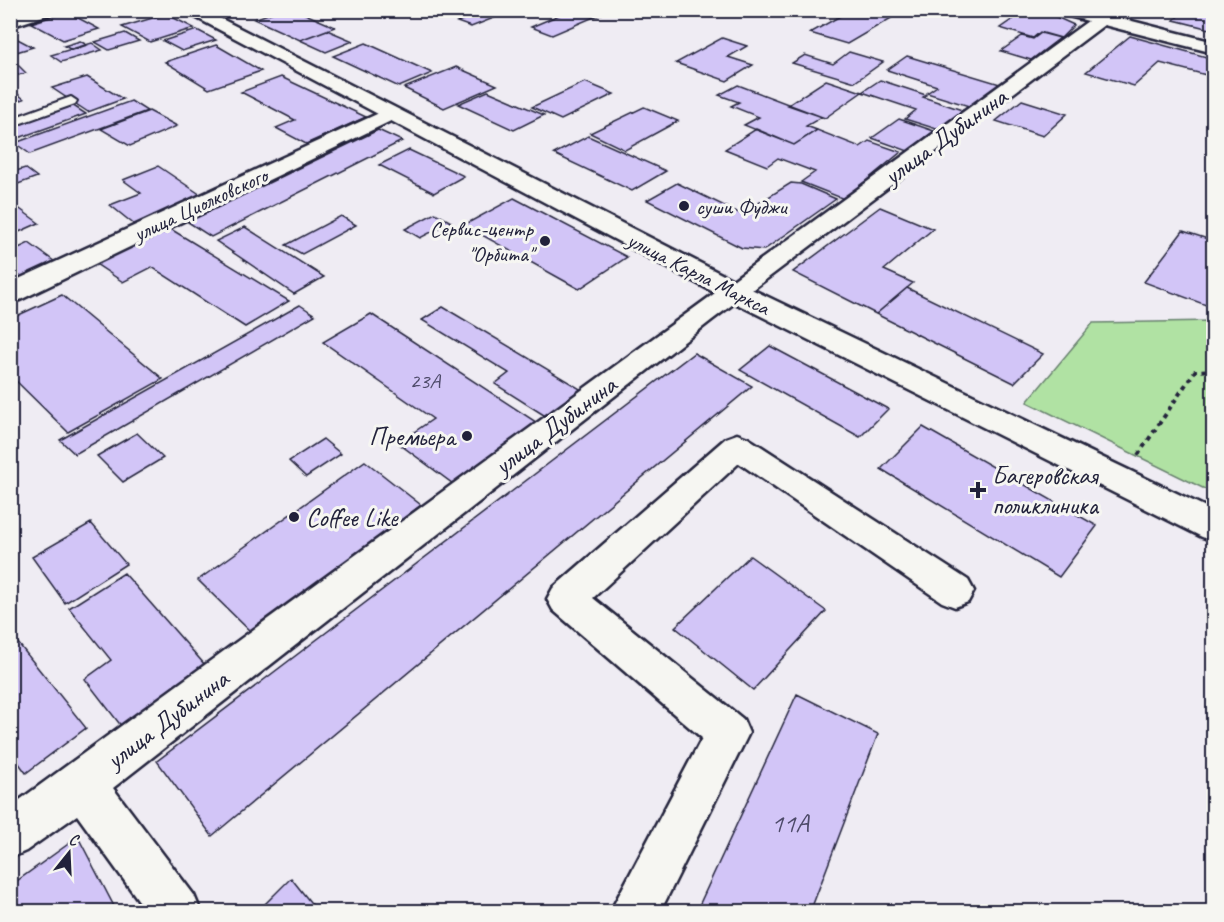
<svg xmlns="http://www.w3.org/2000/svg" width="1224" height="922" viewBox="0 0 1224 922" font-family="Caveat,sans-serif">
<rect width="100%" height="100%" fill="#efecf3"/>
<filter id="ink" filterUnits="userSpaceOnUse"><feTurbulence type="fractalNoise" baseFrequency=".0167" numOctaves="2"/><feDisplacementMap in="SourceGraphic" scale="12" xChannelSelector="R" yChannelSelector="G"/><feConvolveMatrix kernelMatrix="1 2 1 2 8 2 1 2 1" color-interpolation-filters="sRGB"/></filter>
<g filter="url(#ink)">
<path fill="#b0e2a3" stroke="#69826f" stroke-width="1.5" d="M 1213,321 L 1213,493 L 1027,402 L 1093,323 Z"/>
<path fill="#d2c5f7" stroke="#22223b" stroke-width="1.5" d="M 105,10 L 142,10 L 121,17 Z
M 279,10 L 296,10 L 335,27 L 300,40 L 254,19 Z
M 487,10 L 514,10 L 471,27 L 457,22 Z
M 571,10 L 592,10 L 601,14 L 552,35 L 531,27 Z
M 851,10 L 905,10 L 847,44 L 810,33 Z
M 1026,10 L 1054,16 L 1074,25 L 1061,38 L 1040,32 L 1033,38 L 1000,28 Z
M 1185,10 L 1214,10 L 1214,30 L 1174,20 Z
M 67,12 L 99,29 L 63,40 L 31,23 Z
M 166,14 L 194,28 L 150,42 L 122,27 Z
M 197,30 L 216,40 L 182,51 L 163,41 Z
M 327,30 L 353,41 L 326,52 L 300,40 Z
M 125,33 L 139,41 L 109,50 L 95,42 Z
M 1041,33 L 1060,38 L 1031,60 L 1001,51 L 1022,36 L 1033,39 Z
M 10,35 L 33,47 L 10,54 Z
M 1130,36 L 1214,59 L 1214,77 L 1160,63 L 1134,86 L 1086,72 Z
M 722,38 L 747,46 L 728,57 L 753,65 L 727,81 L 676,63 Z
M 80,41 L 87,45 L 72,50 L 64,46 Z
M 92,43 L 102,50 L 61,62 L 51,55 Z
M 366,43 L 432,73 L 399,87 L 333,56 Z
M 216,45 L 261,71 L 209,89 L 165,62 Z
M 849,52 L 883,62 L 855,82 L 792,63 L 805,55 L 833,64 Z
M 907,56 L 1000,84 L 972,107 L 927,93 L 937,86 L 887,70 Z
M 10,57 L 26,73 L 10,77 Z
M 456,67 L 497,85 L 444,108 L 404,88 Z
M 87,77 L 123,99 L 88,112 L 52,88 Z
M 281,77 L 366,117 L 306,144 L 276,128 L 295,120 L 241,92 Z
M 826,80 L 862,92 L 825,118 L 788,105 Z
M 880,80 L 926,95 L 923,97 L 971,113 L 946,132 L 905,119 L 916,110 L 862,92 Z
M 585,82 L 614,94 L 561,120 L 532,107 Z
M 738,85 L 822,117 L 806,126 L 817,130 L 794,145 L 744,125 L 759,117 L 731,106 L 739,102 L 719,95 Z
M 14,91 L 24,99 L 10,104 L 10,92 Z
M 488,91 L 544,115 L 514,130 L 458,104 Z
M 1022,100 L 1067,114 L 1043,136 L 996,121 Z
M 131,101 L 147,111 L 30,154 L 15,143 Z
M 72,105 L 86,114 L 10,141 L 10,127 Z
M 644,107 L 678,121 L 625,150 L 590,133 Z
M 149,111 L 177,126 L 130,146 L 101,129 Z
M 899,119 L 934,131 L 908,151 L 872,138 Z
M 756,129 L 794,145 L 817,130 L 860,147 L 869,141 L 901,152 L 844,199 L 801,182 L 815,172 L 778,158 L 767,166 L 725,149 Z
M 378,130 L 402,141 L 211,237 L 188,222 Z
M 588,136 L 666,171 L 632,191 L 554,154 Z
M 409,150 L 464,176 L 434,193 L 379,165 Z
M 158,166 L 204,197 L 136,226 L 110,205 L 141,193 L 123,180 Z
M 25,168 L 37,177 L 10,187 L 10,173 Z
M 677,183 L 741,214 L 791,183 L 801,184 L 836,199 L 764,250 L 742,248 L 647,200 Z
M 514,198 L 627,257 L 579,289 L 464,225 Z
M 13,204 L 39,223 L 10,236 L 10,205 Z
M 880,207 L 933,229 L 884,270 L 913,283 L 876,314 L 793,272 Z
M 435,213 L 451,222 L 420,238 L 405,229 Z
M 341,216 L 356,225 L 302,254 L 286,245 Z
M 245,227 L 324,277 L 294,294 L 216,241 Z
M 169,228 L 289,301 L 245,327 L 152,267 L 123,282 L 96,264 Z
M 1183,231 L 1214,241 L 1214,308 L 1144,282 Z
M 29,243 L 58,264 L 10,287 L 10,252 Z
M 907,288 L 1043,354 L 1014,383 L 876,314 Z
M 62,295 L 163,379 L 68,432 L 10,375 L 10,319 Z
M 300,305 L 315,315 L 75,454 L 60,440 Z
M 443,307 L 582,390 L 547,417 L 495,384 L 509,373 L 422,320 Z
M 371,314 L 539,424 L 456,486 L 398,443 L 433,419 L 323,342 Z
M 770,346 L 888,409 L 860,437 L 740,370 Z
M 694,353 L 752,386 L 212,836 L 157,761 Z
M 923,427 L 1097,526 L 1059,577 L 881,469 Z
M 137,433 L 163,458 L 123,482 L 97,456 Z
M 323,439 L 341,454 L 306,477 L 289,461 Z
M 365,461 L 421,505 L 253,634 L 198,580 Z
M 91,523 L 126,564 L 65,603 L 32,557 Z
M 750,556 L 826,611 L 753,690 L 675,627 Z
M 124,573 L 205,665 L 122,727 L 85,679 L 111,660 L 69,608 Z
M 10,633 L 86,728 L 26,773 L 10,751 Z
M 797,694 L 878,734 L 810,912 L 696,912 Z
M 78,837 L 117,912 L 10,912 L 10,886 Z
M 291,878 L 318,912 L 257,912 Z"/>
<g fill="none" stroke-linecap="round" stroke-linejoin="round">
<defs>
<path id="lane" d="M 71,97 L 77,101 L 75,104 L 10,127 L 10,119 Z"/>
<path id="street" d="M 26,10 L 52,10 L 50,14 L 10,27 L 10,16 Z
M 1059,10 L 1089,10 L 1214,42 L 1214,53 L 1104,25 L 712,320 L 113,788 L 194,895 L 201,912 L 147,912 L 77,815 L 26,851 L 10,858 L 10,807 L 1088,21 L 1061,14 Z
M 390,108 L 397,110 L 400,114 L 397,118 L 20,300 L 10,302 L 10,283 Z
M 737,434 L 748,438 L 968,580 L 974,591 L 968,602 L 955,607 L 942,602 L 739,463 L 593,598 L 743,719 L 749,733 L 660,912 L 610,912 L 702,738 L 553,610 L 547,599 L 553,588 L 726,438 Z"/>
<path id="secondary" d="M 182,10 L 204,10 L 743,285 L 1214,511 L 1214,541 L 1202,537 L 723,297 Z"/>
</defs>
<use href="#lane" stroke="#22223b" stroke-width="4"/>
<use href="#street" stroke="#22223b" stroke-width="5"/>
<use href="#secondary" stroke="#22223b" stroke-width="5"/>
<path stroke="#22223b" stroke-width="4" stroke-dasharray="4.5 4.5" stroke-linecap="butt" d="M 1138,455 L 1195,371 L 1214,370"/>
<use href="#lane" fill="#f6f6f2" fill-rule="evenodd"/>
<use href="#street" fill="#f6f6f2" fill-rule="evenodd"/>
<use href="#secondary" fill="#f6f6f2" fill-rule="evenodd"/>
</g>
</g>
<g fill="#22223b" stroke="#f6f6f2" stroke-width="2">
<circle cx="684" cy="206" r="6"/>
<circle cx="545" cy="241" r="6"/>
<circle cx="467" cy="436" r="6"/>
<path d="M975 481h6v6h6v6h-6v6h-6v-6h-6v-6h6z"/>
<circle cx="294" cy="517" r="6"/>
</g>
<g text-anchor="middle" stroke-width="6" stroke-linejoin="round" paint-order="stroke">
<g font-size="22" fill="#22223b" stroke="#f6f6f2">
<text transform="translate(200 204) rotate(-25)" y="8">улица Циолковского</text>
<text transform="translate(699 273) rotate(27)" y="8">улица Карла Маркса</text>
</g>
<g font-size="22" fill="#22223b" stroke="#f6f6f2" text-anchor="start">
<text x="696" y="214">суши Фуджи</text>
<text x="533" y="236" text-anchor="end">Сервис-центр<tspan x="533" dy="25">"Орбита"</tspan></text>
</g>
<g font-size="22" fill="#4e4b6a">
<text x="425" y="388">23А</text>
</g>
<g font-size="26" fill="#22223b" stroke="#f6f6f2">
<text transform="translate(945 136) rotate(-36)" y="9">улица Дубинина</text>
<text transform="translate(555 425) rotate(-37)" y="9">улица Дубинина</text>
<text transform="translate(167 719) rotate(-37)" y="9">улица Дубинина</text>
</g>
<g font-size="26" fill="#22223b" stroke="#f6f6f2" text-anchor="start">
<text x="455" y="445" text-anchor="end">Премьера</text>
<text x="992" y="484">Багеровская<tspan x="992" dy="30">поликлиника</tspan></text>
<text x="306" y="526">Coffee Like</text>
</g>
<g font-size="27" fill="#4e4b6a">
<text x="790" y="832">11А</text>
</g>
</g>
<rect width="1224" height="922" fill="none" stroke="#f6f6f2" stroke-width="36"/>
<rect x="18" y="18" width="1188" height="886" fill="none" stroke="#22223b" stroke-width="2" filter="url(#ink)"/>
<g transform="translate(69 853) rotate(18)" stroke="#f6f6f2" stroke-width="4.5" paint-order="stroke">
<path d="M0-4.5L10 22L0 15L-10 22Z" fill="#22223b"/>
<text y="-9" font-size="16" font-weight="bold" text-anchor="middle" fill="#22223b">С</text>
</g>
</svg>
